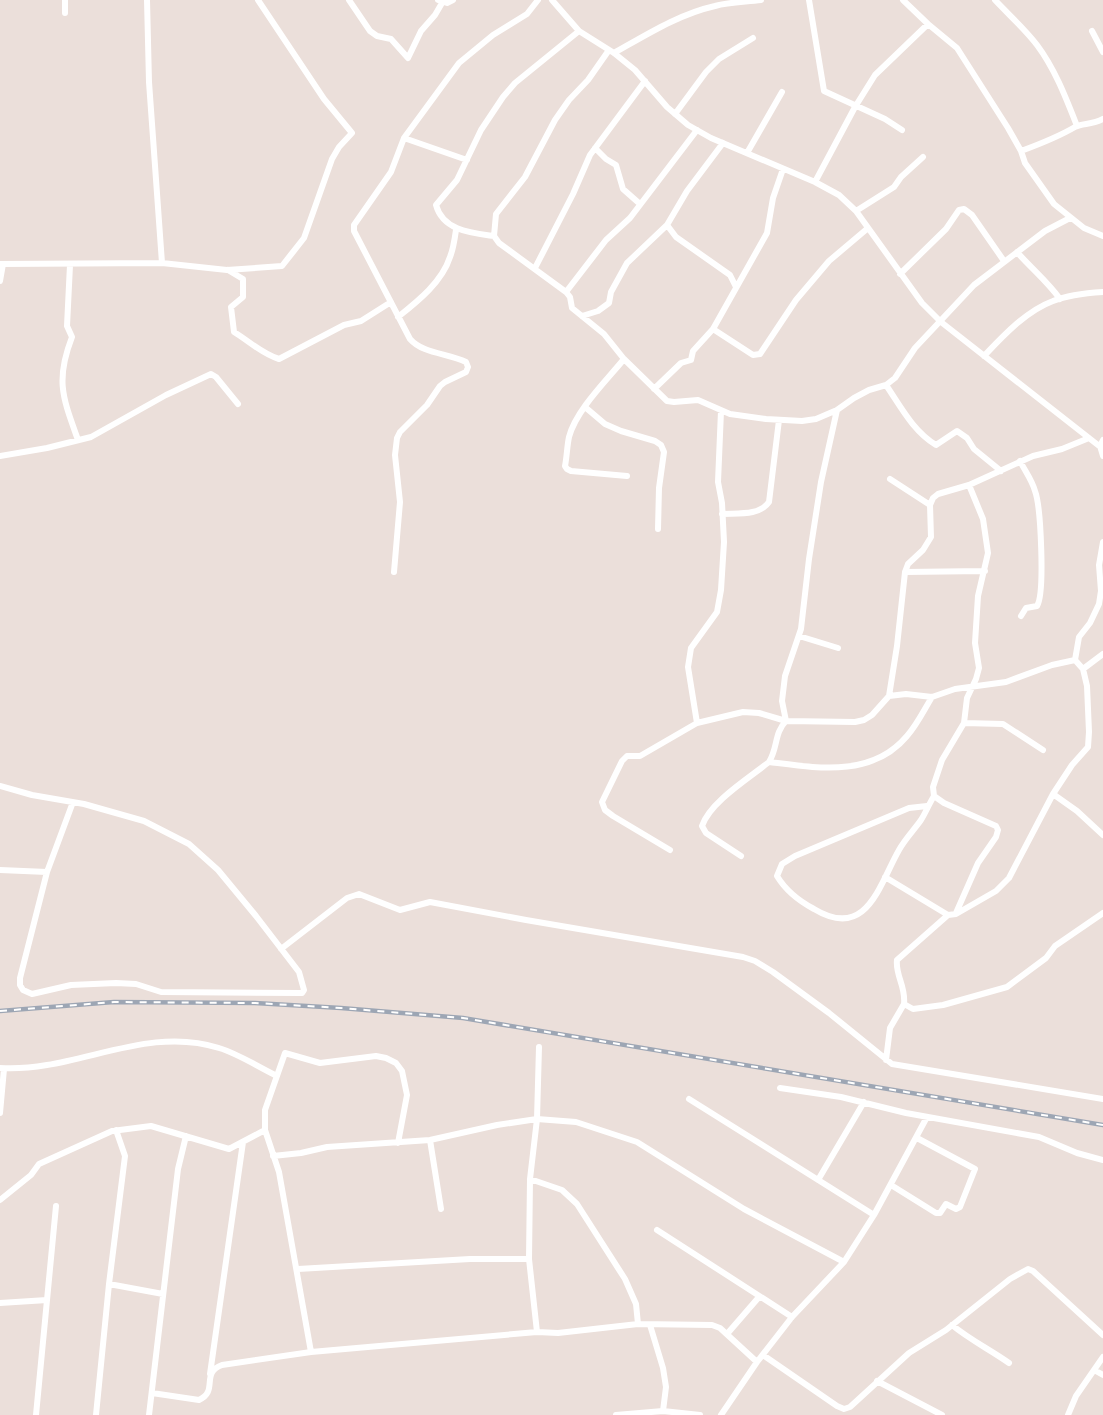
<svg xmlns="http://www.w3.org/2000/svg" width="1103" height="1415" viewBox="0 0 1103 1415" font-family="Barlow,sans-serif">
<rect width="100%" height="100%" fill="#ebdfda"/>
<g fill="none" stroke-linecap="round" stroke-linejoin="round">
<path stroke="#fff" stroke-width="6" d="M 147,0 L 149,82 L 162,263
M 349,0 L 370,31 L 377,36 L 391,39 L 408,58 L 421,31 L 435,15 L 442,3
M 438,0 L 447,3 L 453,0
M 552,0 L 579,31 L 614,53 L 635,70 L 667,107 L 688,125 L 711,138 L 815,182 L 839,195 L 856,211 L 922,303 L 941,322 L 1103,449
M 809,0 L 824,91 L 885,119 L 902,130
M 903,0 L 928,24 L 957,48 L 1008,128 L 1021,151 L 1025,163 L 1054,204 L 1084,228 L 1103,236
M 995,0 C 1009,15 1025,29 1037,45 C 1055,69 1066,98 1077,126
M 65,13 L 65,0
M 1092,31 L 1103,52
M 609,50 L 588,80 L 569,100 L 555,120 L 525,177 L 496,214 L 494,236 L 499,243 L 566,292 L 570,297 L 572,308 L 604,334 L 624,359 L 667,401 L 674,402 L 698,400 L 730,414 L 766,419 L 802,421 L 816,419 L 837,410 L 854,398 L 869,390 L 886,385 L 895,378 L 915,348 L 974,285 L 1045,231 L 1070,218
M 614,53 C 646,35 679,14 715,6 C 729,2 745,2 761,0
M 675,114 L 706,72 L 719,59 L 753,38
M 404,138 L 467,160
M 595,148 L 606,159 L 616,165 L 623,189 L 640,204
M 1021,151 C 1040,144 1058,137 1075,127 C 1082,123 1092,125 1103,119
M 747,153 L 782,92
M 815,182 L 855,107 L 875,75 L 928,24
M 856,211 L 894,187 L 901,177 L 923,157
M 667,225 L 676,237 L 730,275 L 736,287
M 494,236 C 472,233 443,231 436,205 L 457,180 L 481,130 L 503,97 L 515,83 L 579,31
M 1017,252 C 1031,268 1048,282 1060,299
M 0,264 L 162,263 L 227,270 L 282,266 L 304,238 L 332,159 L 339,147 L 352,133 L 324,99 L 258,0
M 70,265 L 67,326 L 72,337 C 55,381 63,398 78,440
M 535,268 L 573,194 L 590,155 L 645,81
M 228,270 L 243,279 L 243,297 L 231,307 L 234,332 C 249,341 262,354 279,359 L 344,325 L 361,321 L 391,302
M 900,274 L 946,229 L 959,210 L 964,209 L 972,215 L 1004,261
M 0,281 L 3,264
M 566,292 L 606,240 L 630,218 L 697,130
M 582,316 L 598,311 L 609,303 L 611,292 L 627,263 L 667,225 L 687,191 L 723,143
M 398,317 C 418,301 442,282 450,257 C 453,250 455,237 456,230
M 713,329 L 753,355 L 760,354 L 796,300 L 829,261 L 868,228
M 984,356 C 1003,336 1026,311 1053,301 C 1068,295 1087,293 1103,292
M 624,359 C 607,380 576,410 569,437 C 567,446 567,456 565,466 L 567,469 L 571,471 L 627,476
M 886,385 C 901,407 913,431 936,445 L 957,431 L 967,438 L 974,449 L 1001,471
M 654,389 L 681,363 L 691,360 L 693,351 L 713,329 L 767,233 L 773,198 L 783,169
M 585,407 L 605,424 L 621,431 L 655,441 L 661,445 L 664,452 L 659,488 L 658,529
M 721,411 L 718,482 L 722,503 L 724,542 L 721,590 L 717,612 L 691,648 L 688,667 L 697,723 L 743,712 L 759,713 L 786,721 L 855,722 L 864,720 L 872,715 L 889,696 L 897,646 L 905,572 L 908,564 L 923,550 L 931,537 L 930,505 L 933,498 L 938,494 L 969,485 L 1033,456 L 1062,449 L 1089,438
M 1103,440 L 1100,446 L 1103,456
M 0,456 L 47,448 L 91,437 L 166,395 L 211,374 L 216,377 L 238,404
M 1020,461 C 1025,471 1032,480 1035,491 C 1041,507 1045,594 1037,606 L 1026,608 L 1021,616
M 890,479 L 930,505
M 722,514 C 738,513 759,516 769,502 L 779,420
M 1103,542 L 1099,565 L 1101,591 L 1099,604 L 1090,623 L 1079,637 L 1075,660 L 1083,669 L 1087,686 L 1089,732 L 1088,747 L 1072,765 L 1053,794 L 1009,878 L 996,891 L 956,914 L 948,915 L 897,960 C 895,975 906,986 904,1004 L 913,1009 L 943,1005 L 1007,987 L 1046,958 L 1055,946 L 1103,913
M 394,572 L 400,502 L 395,455 L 397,438 L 400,432 L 427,405 L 440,386 L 445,382 L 466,372 L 468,367 L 466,362 C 448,353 423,354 410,339 L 354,231 L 354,225 L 391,172 L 404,138 L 459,63 L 493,35 L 527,14 L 538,0
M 905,572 L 985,571
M 799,636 L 838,648
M 1083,669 L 1103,654
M 889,696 L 906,694 L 932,697 L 955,689 L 1006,682 L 1052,665 L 1075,660
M 786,721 L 782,701 L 785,676 L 801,629 L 809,559 L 821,482 L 837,410
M 964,723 L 1003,724 L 1043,750
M 769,762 C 817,768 872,778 907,736 C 917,725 924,710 932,697
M 0,786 L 32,795 L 84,804 L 144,821 L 189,844 L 218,870 L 256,916 L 299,972 L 304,990 L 302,993 L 161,992 L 136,984 L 116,983 L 71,985 L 32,994 L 23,990 L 20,985 L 20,978 L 47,872 L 73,802
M 1053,794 L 1077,811 L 1103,835
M 934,796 L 944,803 L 996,826 L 998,830 L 996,837 L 978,863 L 956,913
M 927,806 L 909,808 L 795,856 L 782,864 L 777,876 C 786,891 799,901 814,909 C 867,941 879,885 899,850 C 905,839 914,830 921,820 C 926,812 929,804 934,796 L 933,787 L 942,760 L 964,723 L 967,698 L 976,679 L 979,668 L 975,643 L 978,596 L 988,553 L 983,519 L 969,485
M 670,850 L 613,816 L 605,810 L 602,802 L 622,761 L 627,756 L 640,756 L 697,723
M 741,856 L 706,833 L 702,826 C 710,802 749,778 769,762 C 778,748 774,733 786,721
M 0,870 L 47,872
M 885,877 L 948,915
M 281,949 L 347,898 L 359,894 L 400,910 L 430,902 L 526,920 L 743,957 L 755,961 L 773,972 L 829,1013 L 892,1064 L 1103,1099
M 886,1060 L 890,1028 L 904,1004
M 0,1068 C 74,1073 145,1024 219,1048 C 239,1054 258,1067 277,1076
M 780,1088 L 841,1097 L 906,1113 L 1039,1137 L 1077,1153 L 1103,1160
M 689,1099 L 874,1215
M 0,1113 L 4,1069
M 430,1140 L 441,1209
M 273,1156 L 301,1153 L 327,1147 L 430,1140 L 497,1125 L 537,1119 L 576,1122 L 637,1142 L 744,1209 L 844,1262
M 530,1179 L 562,1190 L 577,1204 L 625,1279 L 636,1304 L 638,1324
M 818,1180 L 864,1102
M 891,1185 L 936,1213 L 940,1213 L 946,1204 L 956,1209 L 960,1207 L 975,1169 L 917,1138
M 0,1200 L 31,1175 L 39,1164 L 112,1131 L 151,1126 L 229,1149 L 265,1130
M 657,1230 L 792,1317
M 529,1259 L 530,1179 L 537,1119 L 539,1047
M 298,1269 L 470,1259 L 529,1259 L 537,1332
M 109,1284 L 163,1294
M 0,1303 L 47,1300
M 650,1325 L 663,1368 L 666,1387 L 663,1411
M 952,1325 C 970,1340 991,1350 1009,1363
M 727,1334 L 759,1297
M 311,1352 L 279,1172 L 265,1130 L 265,1110 L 285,1053 L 320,1063 L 376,1056 L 386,1058 L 396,1063 L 402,1071 L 407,1095 L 398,1143
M 763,1355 L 837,1406 L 844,1409 L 850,1407 L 909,1353 L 946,1330 L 1010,1279 L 1028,1269 L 1033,1271 L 1103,1335
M 1094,1370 L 1103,1375
M 210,1374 L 243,1142
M 877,1381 L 942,1415
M 152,1393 L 199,1400 C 219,1391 200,1373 222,1365 L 311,1352 L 537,1332 L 558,1333 L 638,1324 L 712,1325 L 720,1328 L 757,1362
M 36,1415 L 56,1206
M 96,1415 L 109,1284 L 125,1156 L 116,1130
M 149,1415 L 178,1169 L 186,1136
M 616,1415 L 663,1411 L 700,1415
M 721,1415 L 757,1362 L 792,1317 L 844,1262 L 874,1215 L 927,1117
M 1068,1415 L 1076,1396 L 1103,1357"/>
<defs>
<path id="rail" d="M 0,1011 L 114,1002 L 255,1003 L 341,1008 L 463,1018 L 1103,1125"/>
</defs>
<use href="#rail" stroke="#9da6b4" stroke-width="4.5"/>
<use href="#rail" stroke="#fff" stroke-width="2" stroke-dasharray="7" stroke-linecap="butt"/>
</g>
</svg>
